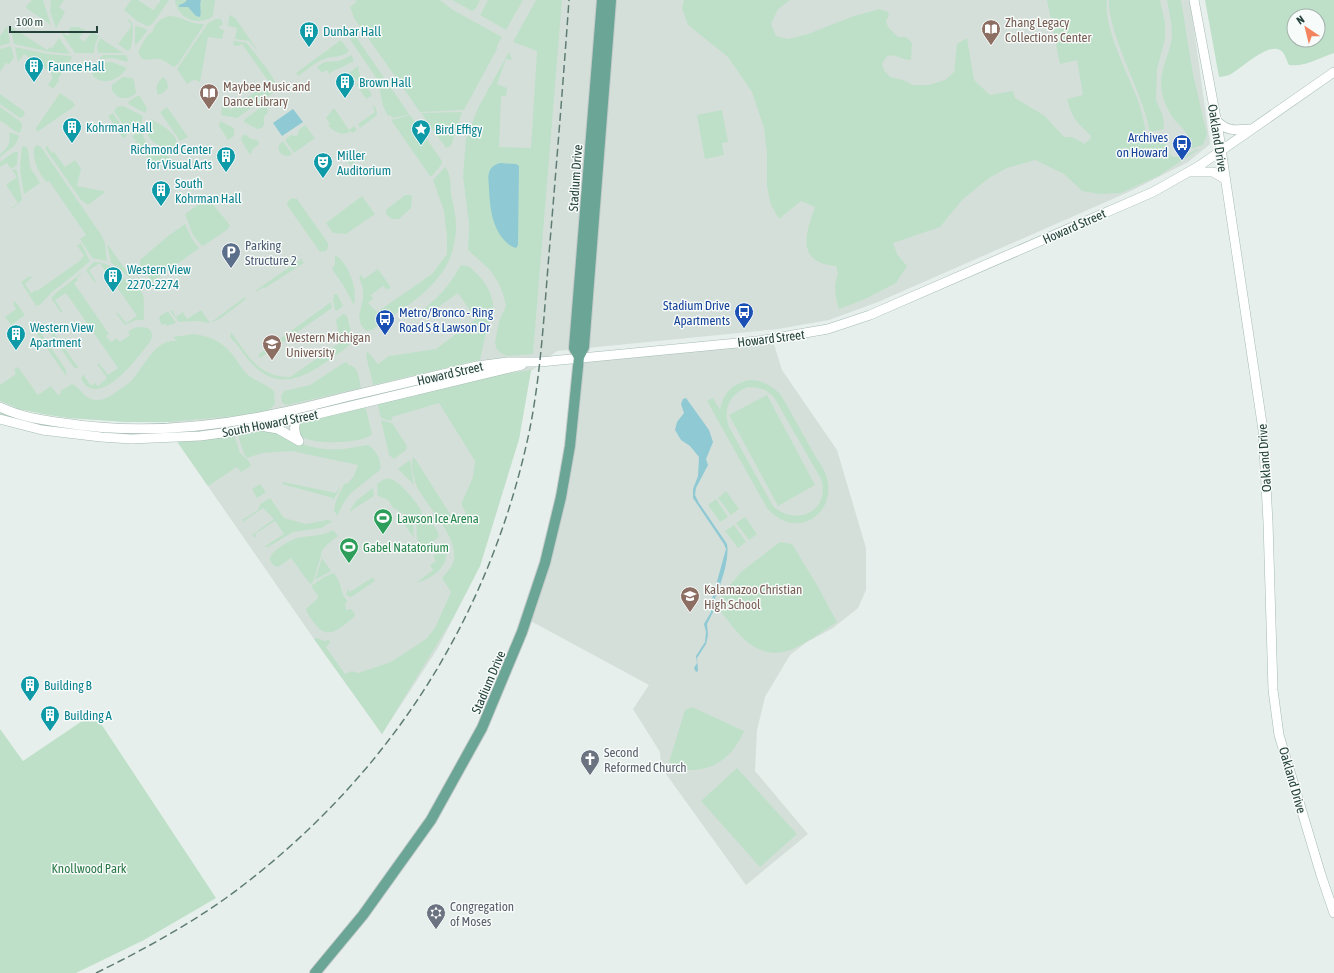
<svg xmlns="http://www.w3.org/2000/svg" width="1334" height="973" viewBox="0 0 1334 973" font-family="'Asap Condensed',sans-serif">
<rect width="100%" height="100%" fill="#e6efeb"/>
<path fill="#d4dfda" d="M 0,0 L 1190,0 L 1210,144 L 1188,162 L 1133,190 L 878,302 L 829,320 L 778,329 L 557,351 L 531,371 L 519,439 L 480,566 L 438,648 L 382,734 L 314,639 L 178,443 L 168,422 L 127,422 L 69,418 L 19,409 L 0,401 Z
M 772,338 L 782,370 L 837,450 L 866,548 L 866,590 L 858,608 L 833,628 L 807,642 L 790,655 L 765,697 L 757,730 L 755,771 L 808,834 L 746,885 L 661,767 L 660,752 L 633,709 L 649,685 L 527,619 L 561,497 L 579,357 Z"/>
<path fill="#bfe0c8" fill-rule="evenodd" d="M 32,0 L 43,0 L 51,25 L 26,8 L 27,5 Z
M 51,0 L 64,0 L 59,7 L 65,12 L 56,28 L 50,12 Z
M 131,0 L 138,0 L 153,10 L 156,8 L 155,7 L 160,2 L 160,0 L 169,0 L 154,22 L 151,25 L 147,26 L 137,21 L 124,10 Z
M 175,0 L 187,0 L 184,3 L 179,5 L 181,7 L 188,7 L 198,17 L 200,16 C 202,10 199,6 201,0 L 215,0 L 213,16 C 199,27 177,19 175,0 Z
M 354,0 L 440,0 L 453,10 L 502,37 L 497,46 L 497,49 L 464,110 L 420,112 L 354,18 L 350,7 L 357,1 Z
M 452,0 L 480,0 L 476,8 L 472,11 Z
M 488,0 L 523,0 L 506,30 L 480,15 Z
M 536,0 L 562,0 L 533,354 L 507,356 L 499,352 L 496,348 L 495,342 L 499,321 L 506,306 L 503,294 L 499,284 L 491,271 L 468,250 L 469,224 L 463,176 L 466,139 L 478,108 L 509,52 L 512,60 L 506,59 L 497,84 L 507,88 L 506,96 L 501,96 L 499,147 L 531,148 L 537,51 L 513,42 Z
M 684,0 L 790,0 L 778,9 L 771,24 L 776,36 L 788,39 L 808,34 L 854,16 L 880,9 L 888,12 L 889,16 L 886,21 L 888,27 L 898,37 L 906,37 L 912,43 L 911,60 C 900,60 898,54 887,56 L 882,64 L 884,70 L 890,77 L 903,80 L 913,85 L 929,85 L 945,80 L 954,72 L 957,44 L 967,38 L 974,80 L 990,95 L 1013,91 L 1015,98 L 1045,116 L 1064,137 L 1072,137 L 1085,144 L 1090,139 L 1091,136 C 1077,122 1072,119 1067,99 L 1083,95 L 1077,60 L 1060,64 L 1047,0 L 1107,0 C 1103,27 1128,74 1138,100 C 1142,112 1144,124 1147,136 L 1162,133 C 1172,161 1168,162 1198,149 L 1198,150 L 1160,175 L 1121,193 L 1100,194 L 1082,191 L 1064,174 L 1035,160 L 1007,168 L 989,178 L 963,199 L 940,227 L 893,243 L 897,254 L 907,266 L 896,283 L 865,299 L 839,309 C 835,296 833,286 838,274 L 836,266 C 796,263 805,234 815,207 L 801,201 L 779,219 L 771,205 L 767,187 L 767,154 L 764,128 L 752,92 L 728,57 L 688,25 L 682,8 Z
M 1109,0 L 1160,0 L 1165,23 L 1165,39 L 1157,69 L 1156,100 L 1163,116 L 1164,129 L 1150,132 C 1143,97 1124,65 1114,30 C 1112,21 1108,10 1109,0 Z
M 1167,0 L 1181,0 L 1193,74 L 1207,134 L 1203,145 L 1185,151 C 1195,134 1182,130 1173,118 C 1168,111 1164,102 1162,93 C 1158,75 1167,60 1171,43 C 1174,29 1169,13 1167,0 Z
M 1205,0 L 1334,0 L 1334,53 C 1319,58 1306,67 1289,65 C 1286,60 1286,54 1280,50 C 1267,43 1242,68 1231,74 C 1228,76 1223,76 1219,77 ZM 1294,16 L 1318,16 L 1318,40 L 1294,40 Z
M 231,15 L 236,19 L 260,54 L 249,41 L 235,39 L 237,28 L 228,26 L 229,17 Z
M 169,16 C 181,16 189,24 203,24 L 204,25 L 178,64 L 174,67 C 169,65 165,60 159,59 C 153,58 148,61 142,59 L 138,53 C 142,44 145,36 153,31 C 155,23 161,18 169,16 Z
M 129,19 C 136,25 132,39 131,48 L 128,51 L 118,44 L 131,27 L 131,25 L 128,20 Z
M 216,19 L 221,19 L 223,24 L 219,27 L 220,29 L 224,30 L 222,39 L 208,37 L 200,82 L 197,81 L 195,79 L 187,84 L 177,69 L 208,23 Z
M 7,26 L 10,43 L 0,46 L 0,36 Z
M 10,26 L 47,50 L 50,47 L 52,48 L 59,38 L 70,54 L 50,52 L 14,44 Z
M 137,26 L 146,29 L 147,31 L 138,43 L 135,45 L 135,27 Z
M 71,27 L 78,27 L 85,30 L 79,38 L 84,42 L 92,32 L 99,36 L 95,45 L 94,53 L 75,53 L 62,34 L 63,33 L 68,36 L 70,33 L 68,32 Z
M 352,36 L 356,37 L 409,114 L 408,115 L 392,118 L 390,115 L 388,116 L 383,106 L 377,79 L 351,41 L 350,38 Z
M 100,38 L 123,53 L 98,53 L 97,46 Z
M 341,40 L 349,51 C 341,59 331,55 322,60 C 313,64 306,71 298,76 L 296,73 Z
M 234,41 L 247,43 C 253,52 274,75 275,83 C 276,87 275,90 273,93 L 237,118 L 221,115 L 222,106 L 227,107 L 230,110 L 269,82 L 242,44 L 238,46 L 233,45 Z
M 11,46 L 14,58 L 9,64 L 6,63 L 0,72 L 0,49 Z
M 15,47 L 48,54 L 71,56 L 72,58 L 58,79 L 59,81 L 53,89 L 48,85 L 53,77 L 51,75 L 52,73 L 24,54 L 18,62 Z
M 103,55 L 126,55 L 128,60 L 127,62 L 113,58 L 99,59 Z
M 352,55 L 354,61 C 346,66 337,68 329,74 L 327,70 L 322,73 L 317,67 L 324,62 L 339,61 Z
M 112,62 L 127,68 C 119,79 105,87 93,76 L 92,73 L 97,63 Z
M 358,66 L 360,76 L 362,79 L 357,81 L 356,78 L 352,80 L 350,76 L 348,77 L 346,75 Z
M 123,77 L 132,78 L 134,80 L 136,93 C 128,101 118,100 112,90 L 112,85 Z
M 163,77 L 167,81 L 168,88 L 163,93 L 158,95 C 155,88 157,82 163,77 Z
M 364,81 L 372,95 L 366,99 L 356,84 Z
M 60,93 L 73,102 L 75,106 L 37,132 L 36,128 Z
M 0,94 L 25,112 L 23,117 L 20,118 L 0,104 Z
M 139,95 L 147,108 L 145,113 L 128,104 L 129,101 Z
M 268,102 L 267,107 L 268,112 L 264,117 L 264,125 L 262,128 L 257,129 L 244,122 L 244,120 Z
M 373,105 L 376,108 L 377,115 L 360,128 L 358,124 L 375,112 L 373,107 Z
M 123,106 L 143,116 L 140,128 L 132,134 L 131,132 L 129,134 L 114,111 L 117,107 Z
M 0,107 L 21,122 L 22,126 L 20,133 C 11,131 8,124 0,121 Z
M 167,107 L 188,137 L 180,141 L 160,112 Z
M 333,109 L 335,109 L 349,130 L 354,126 L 357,130 L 352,133 L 351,131 C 342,137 336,132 328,126 L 330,124 L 326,118 Z
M 722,110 L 728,142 L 722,143 L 724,155 L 705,159 L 697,115 Z
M 462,112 L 451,146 L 446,148 L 421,113 Z
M 113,113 L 126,132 L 127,136 L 123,138 L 108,116 Z
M 410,115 L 442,161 L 441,165 L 432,176 L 430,176 L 391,120 Z
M 151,119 C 163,126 180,134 178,151 C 162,147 138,142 151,119 Z
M 220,121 L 234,128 L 234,136 L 228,140 L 219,126 Z
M 305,125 L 315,138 L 294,153 L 285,140 L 291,135 L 297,136 L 299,130 Z
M 140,131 L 142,131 C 146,154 167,147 171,160 L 153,165 L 132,136 Z
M 9,132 L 18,135 L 19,137 L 15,145 L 0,157 L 0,154 C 8,148 11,143 9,132 Z
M 245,134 L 251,139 L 257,140 L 259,143 L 258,145 L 253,149 L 250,155 L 241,140 L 242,136 Z
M 283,141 L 292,154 L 289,156 C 282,156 277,152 279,145 Z
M 37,145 L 41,147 L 102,236 L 105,244 L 107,261 L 92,258 L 80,239 L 86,235 L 84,232 L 49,181 L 46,182 C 38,171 33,162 34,148 Z
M 25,146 L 28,149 L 30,167 L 40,183 L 24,194 L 20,170 L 21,168 L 20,165 L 22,147 Z
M 47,146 L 52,153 L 54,152 L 65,167 L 75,160 L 81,168 L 77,186 L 103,191 L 105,192 L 88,205 L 81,200 L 47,151 L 45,147 Z
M 360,150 L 367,159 L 364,162 L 362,158 L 359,157 L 356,159 L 355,163 L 350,165 L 346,159 L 350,157 L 352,157 Z
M 14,152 L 18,152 L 17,165 L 11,169 L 7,163 L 0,167 L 0,162 Z
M 445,167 C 452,174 450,190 452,199 C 454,208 456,216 456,224 C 457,280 412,302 372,330 L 366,331 L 361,325 L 359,317 L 363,298 L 363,289 L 359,277 L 361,275 L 364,279 L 378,269 L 390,286 L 390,288 L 387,290 L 383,286 L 371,295 L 373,299 L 368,303 L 377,312 L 432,274 L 447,254 L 447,237 L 444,211 L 433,180 Z
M 12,170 L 15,169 L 17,171 L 22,200 L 12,209 L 11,208 L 18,203 L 6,185 L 17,177 Z
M 405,195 L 410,195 L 412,196 L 411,208 L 399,219 L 392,219 L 386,214 L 386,210 Z
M 362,196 L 375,214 L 346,234 L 333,233 L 326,223 Z
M 292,198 L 297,199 L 328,243 L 328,248 L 326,251 L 320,252 L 287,205 L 288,201 Z
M 205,200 L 206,201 L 210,201 L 230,225 L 227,230 L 203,246 L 201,245 L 193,235 L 185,214 Z
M 185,224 L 192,239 L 199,248 L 198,249 L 152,282 L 140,264 L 140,260 L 168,236 Z
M 81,243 L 90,261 L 75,274 L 52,292 L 40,305 L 36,306 L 21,282 L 30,276 L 32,277 L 25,284 L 31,293 L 36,290 L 37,291 L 81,260 L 81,258 L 84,256 L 78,247 L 76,247 Z
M 107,245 L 108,245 L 135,283 L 119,268 L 111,263 Z
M 335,255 C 349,263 358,290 354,305 L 343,285 L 332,269 L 335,264 Z
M 301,259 L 304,263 L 265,288 L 264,287 L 256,292 L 255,291 Z
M 94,262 C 111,261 120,276 131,285 C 136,288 141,288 143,295 C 145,303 143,312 144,320 L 136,320 L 125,325 L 124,324 L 116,313 L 118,313 L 126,323 L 137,316 L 100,263 L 89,270 L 96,282 L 95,283 L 86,270 Z
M 461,265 L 470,267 L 482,279 L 489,290 L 493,302 L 493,315 L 487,328 L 480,360 L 373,385 L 366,355 L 367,351 L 378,364 L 389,356 L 436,349 L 476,319 L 458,293 L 423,318 L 418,313 C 437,300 450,285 461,265 Z
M 84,271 L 77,278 L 78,280 L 74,283 L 109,334 L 106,336 L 111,342 L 117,338 L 120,342 L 130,335 L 128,332 C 136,324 157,325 151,340 C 149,344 145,348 142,352 C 131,366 97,408 81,379 L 83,374 L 91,386 L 95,383 L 98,386 L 107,378 L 97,364 L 99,363 L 108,375 L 118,368 L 66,293 L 55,300 L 63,312 L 61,313 L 51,298 L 57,292 Z
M 334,294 L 337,294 L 343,306 L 337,311 L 335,310 L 333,301 Z
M 245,297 L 246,299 L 221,318 L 210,323 L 196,321 L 179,322 L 170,311 L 172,310 L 176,317 L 183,312 L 187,319 L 201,310 L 210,323 Z
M 15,301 L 25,315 L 11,325 L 5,317 L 16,309 L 13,304 Z
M 331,302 L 332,308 L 263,356 L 259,358 L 259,354 Z
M 168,311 L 176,323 L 167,326 L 165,324 L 162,325 L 159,320 L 160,316 Z
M 343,314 L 347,316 C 349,325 354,337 349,345 C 343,351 336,355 329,360 C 305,377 280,391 254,366 C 245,357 239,346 230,337 L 231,332 C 248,355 258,377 290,377 L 342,341 L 339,337 L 336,320 Z
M 47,324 L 78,367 L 78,368 L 75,368 L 72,365 L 46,327 Z
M 35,331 L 41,333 L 66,370 L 66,376 Z
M 194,334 C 209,336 222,341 232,354 C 237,360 241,368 247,374 C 255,381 266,384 274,391 L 275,404 L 268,411 L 236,416 L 168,422 L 127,422 L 69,418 L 48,415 L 19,409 L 0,401 L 0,385 L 16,374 L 14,369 L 18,367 L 38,395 L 51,386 L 58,395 L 61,393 L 60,391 L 72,384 C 80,387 82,396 91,399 C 101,402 108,398 116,392 C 122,388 129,384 133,379 C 145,365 156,338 177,341 L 173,337 Z
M 347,362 L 348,365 C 359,366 359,378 361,388 L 287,405 L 282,403 L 281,396 L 284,391 L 310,385 L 342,364 Z
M 483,369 L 436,380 L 426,385 L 268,421 L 186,433 L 132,435 L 103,433 L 29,424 L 0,416 L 0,412 L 20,419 L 176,430 Z
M 531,370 L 519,439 L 480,566 L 453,618 L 382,734 L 314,639 L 317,638 L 324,641 L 329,640 L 330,643 L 326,647 L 345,674 L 352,671 L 358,673 L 391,662 L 426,639 L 435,628 L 451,592 L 442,578 C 446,573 450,569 453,563 C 461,539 427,507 417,487 C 415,483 414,477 413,473 C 412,467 411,462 413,457 L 416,460 L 452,517 L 456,514 L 460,518 L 466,513 L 462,506 L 462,502 L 473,477 L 475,461 L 439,403 L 392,417 L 391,421 L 381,418 L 377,402 L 490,376 Z
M 750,380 C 763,380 772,386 781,395 C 792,414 803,434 814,454 C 818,461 825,470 827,478 C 832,499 823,518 801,523 C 787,525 776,518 767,508 L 707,401 L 713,398 L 720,410 C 724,391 732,384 750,380 ZM 748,387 C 760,387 768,390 775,399 L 821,479 C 831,511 796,527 773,506 L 729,427 C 723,409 729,394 748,387 Z
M 767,395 L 815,485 L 778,506 L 729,415 Z
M 365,405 L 372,434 C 364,444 306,446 299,434 C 298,431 299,426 299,422 Z
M 381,420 L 392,423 L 407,446 L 406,450 L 394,459 L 389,455 Z
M 271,429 C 298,443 312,451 343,449 C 351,448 359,446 368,445 C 376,450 382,460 380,470 L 351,493 L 344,502 L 337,516 L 334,510 L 336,501 L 344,484 L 348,483 L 354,476 L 358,465 L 292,451 L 262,453 L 247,458 L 244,454 L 237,433 Z
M 234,434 L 240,453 L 248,460 L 251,466 L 241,472 L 237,467 L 208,486 L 176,440 Z
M 410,460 L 414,485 L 398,469 L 400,467 Z
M 384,479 C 387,479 388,478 391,479 C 400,482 419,504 422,513 L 413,518 L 399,512 L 397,509 L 394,509 L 388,500 L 378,496 L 377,484 Z
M 283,482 L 336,493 L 339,488 L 340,489 L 332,502 L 333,498 L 282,484 Z
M 260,484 L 266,492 L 257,498 L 252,489 Z
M 373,488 L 374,496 L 352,510 L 351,512 L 350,510 L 357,500 Z
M 726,491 L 739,509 L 731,515 L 718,498 Z
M 270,498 L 284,518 L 306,524 L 327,520 L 333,521 L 321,528 L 293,532 L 268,547 L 264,547 L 284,534 L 275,521 L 255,534 L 257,538 L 252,535 L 274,519 L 263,508 L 244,521 L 245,524 L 242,520 L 258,510 L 260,504 Z
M 716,499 L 728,517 L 720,522 L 708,505 Z
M 397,514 L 413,521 L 414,538 Z
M 426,514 L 438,532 L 439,537 L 423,548 L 417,539 L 416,522 Z
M 745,517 L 757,534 L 749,540 L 736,523 Z
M 734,525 L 746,542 L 738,548 L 725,531 Z
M 333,530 L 338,536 C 332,541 320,548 321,556 L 313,582 L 310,584 L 291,558 L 278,567 C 274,566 270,563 270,558 C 271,551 291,540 297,538 C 310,535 321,537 333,530 Z
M 780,542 L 792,544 L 817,585 L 837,622 C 825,630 797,650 783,652 C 769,655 754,649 744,639 C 735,631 728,620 720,611 L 721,599 L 720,597 L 741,572 Z
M 441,544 L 444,544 L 445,545 C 452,565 433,579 416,583 L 433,570 L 430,565 L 436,561 L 433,556 L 444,549 Z
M 322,558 L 331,571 L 315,580 Z
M 334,573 L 339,581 L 343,595 L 348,602 L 345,603 L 346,610 L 351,609 L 355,614 L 354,617 C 340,628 328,642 314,623 C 311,618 307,614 306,609 L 317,599 L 318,596 L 311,586 L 324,577 Z
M 373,577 L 375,581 L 351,597 L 346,595 L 348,589 L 350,592 Z
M 692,707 L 744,731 C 734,754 718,769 692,770 C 689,770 685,770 683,770 C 678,769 673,765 669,762 L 685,710 Z
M 94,713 L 216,898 L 144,940 L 76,973 L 0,973 L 0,729 L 23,761 Z
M 737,768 L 797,834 L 760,867 L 701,801 Z"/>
<path fill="#8ec9d4" d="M 187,0 L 201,0 C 199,6 202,10 200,17 L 196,16 L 188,7 L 179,7 L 179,5 L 184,3 Z
M 293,109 L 303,122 L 282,136 L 273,123 Z
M 500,163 L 516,164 L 519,166 L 518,245 L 516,248 C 512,247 509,245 506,242 C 492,228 490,208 489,189 C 489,183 487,176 490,170 C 492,166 496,164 500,163 Z
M 686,398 L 709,430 L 713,442 L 706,459 L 708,465 L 696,488 L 695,495 L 699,503 L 727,544 C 730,561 719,589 712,606 L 714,610 L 707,624 L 708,635 L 706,644 L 697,658 L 698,671 L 696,672 L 694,668 L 697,663 L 696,656 L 705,642 L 706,632 L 704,624 L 711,612 L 711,603 L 726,549 L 724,544 L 693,498 L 693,489 L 698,476 L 699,457 L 690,446 L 681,440 L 675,430 L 677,422 L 684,413 L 681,404 L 683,399 Z"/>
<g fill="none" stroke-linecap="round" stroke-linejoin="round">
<defs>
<path id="secondary" d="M 1194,0 L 1218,129 L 1263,430 L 1268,522 L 1273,690 L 1279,735 L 1321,875 L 1334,913
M 1216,120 C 1227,132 1235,130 1250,129
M 1189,172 L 1213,172 L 1225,179
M 0,407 C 21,417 42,420 64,423 C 134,434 210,428 279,413 C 303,408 326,402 350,396 C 392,386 434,376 477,366 L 508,362 L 540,362 L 758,341 L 828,329 L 870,315 L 1153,192 L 1199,166 L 1334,72
M 0,419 L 42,430 L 101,437 L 131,439 L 200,436 L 230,432 L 297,419 L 522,365
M 297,419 C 293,427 294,434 299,441
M 266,427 L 278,429 L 299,441"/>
<path id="primary" d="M 579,357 L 574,348 L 602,0
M 315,973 L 363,915 L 431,820 L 482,728 L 522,632 L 545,563 L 561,497 L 570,446 L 579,357 L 584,347 L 611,0"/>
</defs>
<use href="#secondary" stroke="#a4bbb3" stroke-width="10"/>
<use href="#primary" stroke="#c2cac8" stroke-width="12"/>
<use href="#secondary" stroke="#fff" stroke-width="9"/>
<use href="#primary" stroke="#6aa596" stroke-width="10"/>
<path stroke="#5f7d75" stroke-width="1.5" stroke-dasharray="8 4" stroke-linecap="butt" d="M 96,973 C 141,951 185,927 226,898 C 384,783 488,624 529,433 C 541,374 544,314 549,254 C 556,170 563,85 569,0"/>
</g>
<defs>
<symbol id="library-pin" viewBox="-11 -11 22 30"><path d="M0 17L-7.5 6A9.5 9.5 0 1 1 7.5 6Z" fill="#8d6e63" stroke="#f7fbf9"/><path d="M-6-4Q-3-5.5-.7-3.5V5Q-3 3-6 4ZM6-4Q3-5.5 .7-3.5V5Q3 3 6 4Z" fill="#fff"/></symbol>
<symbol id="building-pin" viewBox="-11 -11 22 30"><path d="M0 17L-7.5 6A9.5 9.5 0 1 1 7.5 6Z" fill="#0f9aa8" stroke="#f7fbf9"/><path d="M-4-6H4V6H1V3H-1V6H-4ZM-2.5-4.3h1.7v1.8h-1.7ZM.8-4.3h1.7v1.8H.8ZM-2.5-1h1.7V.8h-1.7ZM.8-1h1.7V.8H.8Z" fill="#fff"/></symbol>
<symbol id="sight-pin" viewBox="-11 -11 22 30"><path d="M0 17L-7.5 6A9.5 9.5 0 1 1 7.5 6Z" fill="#0f9aa8" stroke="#f7fbf9"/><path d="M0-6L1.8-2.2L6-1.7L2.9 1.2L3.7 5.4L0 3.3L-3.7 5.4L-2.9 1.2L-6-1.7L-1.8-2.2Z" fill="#fff"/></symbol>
<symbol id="bus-pin" viewBox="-11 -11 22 30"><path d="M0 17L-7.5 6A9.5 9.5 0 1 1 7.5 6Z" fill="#1a4fb4" stroke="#f7fbf9"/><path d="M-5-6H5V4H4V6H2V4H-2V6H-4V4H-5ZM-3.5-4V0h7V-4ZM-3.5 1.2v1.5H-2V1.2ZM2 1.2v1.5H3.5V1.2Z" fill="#fff"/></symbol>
<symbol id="theatre-pin" viewBox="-11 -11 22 30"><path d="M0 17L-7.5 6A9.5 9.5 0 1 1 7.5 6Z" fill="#0f9aa8" stroke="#f7fbf9"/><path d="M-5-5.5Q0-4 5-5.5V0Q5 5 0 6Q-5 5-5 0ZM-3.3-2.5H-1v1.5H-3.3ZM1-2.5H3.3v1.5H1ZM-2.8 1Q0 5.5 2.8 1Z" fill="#fff"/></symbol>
<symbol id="parking-pin" viewBox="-11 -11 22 30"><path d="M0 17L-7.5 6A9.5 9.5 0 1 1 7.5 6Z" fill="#5c6f8a" stroke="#f7fbf9"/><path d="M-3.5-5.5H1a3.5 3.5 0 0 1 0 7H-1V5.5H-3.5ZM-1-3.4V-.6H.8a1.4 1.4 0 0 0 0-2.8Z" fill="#fff"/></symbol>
<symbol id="university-pin" viewBox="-11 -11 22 30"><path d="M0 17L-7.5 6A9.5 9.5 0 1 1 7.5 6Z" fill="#8d6e63" stroke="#f7fbf9"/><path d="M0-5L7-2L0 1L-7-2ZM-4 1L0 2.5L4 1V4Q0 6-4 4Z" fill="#fff"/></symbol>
<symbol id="stadium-pin" viewBox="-11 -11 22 30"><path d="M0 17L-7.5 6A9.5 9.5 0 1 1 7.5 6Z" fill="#2e9e5b" stroke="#f7fbf9"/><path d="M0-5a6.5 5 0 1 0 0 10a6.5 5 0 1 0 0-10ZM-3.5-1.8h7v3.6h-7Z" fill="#fff"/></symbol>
<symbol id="school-pin" viewBox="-11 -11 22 30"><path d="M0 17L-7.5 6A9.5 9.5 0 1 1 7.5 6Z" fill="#8d6e63" stroke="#f7fbf9"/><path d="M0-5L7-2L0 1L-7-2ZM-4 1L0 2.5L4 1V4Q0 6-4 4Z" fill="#fff"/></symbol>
<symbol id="church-pin" viewBox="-11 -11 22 30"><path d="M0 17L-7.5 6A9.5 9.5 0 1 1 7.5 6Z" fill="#6b7280" stroke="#f7fbf9"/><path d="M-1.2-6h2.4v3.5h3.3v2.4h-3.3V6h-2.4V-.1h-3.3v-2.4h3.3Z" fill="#fff"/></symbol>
<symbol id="synagogue-pin" viewBox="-11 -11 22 30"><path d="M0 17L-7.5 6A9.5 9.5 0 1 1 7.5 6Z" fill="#6b7280" stroke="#f7fbf9"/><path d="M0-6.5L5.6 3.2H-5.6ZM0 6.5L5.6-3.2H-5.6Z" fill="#fff"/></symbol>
</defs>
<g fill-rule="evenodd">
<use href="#library-pin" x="980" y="18" width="22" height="30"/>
<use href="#building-pin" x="298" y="20" width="22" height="30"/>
<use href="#building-pin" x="23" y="55" width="22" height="30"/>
<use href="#building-pin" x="334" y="71" width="22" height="30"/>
<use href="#library-pin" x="198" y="82" width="22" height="30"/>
<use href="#building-pin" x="61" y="116" width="22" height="30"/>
<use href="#sight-pin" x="410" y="118" width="22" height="30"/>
<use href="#bus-pin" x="1171" y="133" width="22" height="30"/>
<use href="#building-pin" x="215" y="145" width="22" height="30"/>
<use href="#theatre-pin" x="312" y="151" width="22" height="30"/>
<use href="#building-pin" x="150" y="179" width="22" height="30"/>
<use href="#parking-pin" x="220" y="241" width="22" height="30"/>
<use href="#building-pin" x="102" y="265" width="22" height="30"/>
<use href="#bus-pin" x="733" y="301" width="22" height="30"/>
<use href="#bus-pin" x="374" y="308" width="22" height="30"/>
<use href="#building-pin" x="5" y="323" width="22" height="30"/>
<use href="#university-pin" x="261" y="333" width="22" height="30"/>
<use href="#stadium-pin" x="372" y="507" width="22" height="30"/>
<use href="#stadium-pin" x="338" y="536" width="22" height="30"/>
<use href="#school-pin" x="679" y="585" width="22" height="30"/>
<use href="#building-pin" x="19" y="674" width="22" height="30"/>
<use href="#building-pin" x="39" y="704" width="22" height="30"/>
<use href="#church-pin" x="579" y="748" width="22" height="30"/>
<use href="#synagogue-pin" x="425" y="902" width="22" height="30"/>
</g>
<g text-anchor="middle" stroke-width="3" stroke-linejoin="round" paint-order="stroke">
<g font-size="13" fill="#785e54" stroke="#f7fbf9" text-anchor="start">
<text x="1005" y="27">Zhang Legacy<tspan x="1005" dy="15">Collections Center</tspan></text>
<text x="223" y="91">Maybee Music and<tspan x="223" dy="15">Dance Library</tspan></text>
<text x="286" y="342">Western Michigan<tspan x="286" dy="15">University</tspan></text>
<text x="704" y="594">Kalamazoo Christian<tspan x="704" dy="15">High School</tspan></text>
</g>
<g font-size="13" fill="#0d838f" stroke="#f7fbf9" text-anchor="start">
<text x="323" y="36">Dunbar Hall</text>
<text x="48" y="71">Faunce Hall</text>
<text x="359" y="87">Brown Hall</text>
<text x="86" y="132">Kohrman Hall</text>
<text x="435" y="134">Bird Effigy</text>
<text x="212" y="154" text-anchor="end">Richmond Center<tspan x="212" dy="15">for Visual Arts</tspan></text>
<text x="337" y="160">Miller<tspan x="337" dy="15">Auditorium</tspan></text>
<text x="175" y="188">South<tspan x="175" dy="15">Kohrman Hall</tspan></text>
<text x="127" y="274">Western View<tspan x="127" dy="15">2270-2274</tspan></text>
<text x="30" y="332">Western View<tspan x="30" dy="15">Apartment</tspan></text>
<text x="44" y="690">Building B</text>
<text x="64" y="720">Building A</text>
</g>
<g font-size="13" fill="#164399" stroke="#f7fbf9" text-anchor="end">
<text x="1168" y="142">Archives<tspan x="1168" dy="15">on Howard</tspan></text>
<text x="730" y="310">Stadium Drive<tspan x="730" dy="15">Apartments</tspan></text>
<text x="399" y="317" text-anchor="start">Metro/Bronco - Ring<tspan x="399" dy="15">Road S &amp; Lawson Dr</tspan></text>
</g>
<g font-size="13" fill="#24423a" stroke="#f7fbf9">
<text transform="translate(1218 138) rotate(81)" y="5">Oakland Drive</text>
<text transform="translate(575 178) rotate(-86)" y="5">Stadium Drive</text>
<text transform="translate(1074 226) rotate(-24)" y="5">Howard Street</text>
<text transform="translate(771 338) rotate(-7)" y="5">Howard Street</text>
<text transform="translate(450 373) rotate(-13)" y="5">Howard Street</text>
<text transform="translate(270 423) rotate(-11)" y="5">South Howard Street</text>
<text transform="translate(1264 458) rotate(-94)" y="5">Oakland Drive</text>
<text transform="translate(488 682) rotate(-67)" y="5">Stadium Drive</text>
<text transform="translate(1293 780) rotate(74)" y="5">Oakland Drive</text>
</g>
<g font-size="13" fill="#4e5e75" stroke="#f7fbf9" text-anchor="start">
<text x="245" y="250">Parking<tspan x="245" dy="15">Structure 2</tspan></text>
</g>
<g font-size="13" fill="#27864d" stroke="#f7fbf9" text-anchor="start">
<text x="397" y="523">Lawson Ice Arena</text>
<text x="363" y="552">Gabel Natatorium</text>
</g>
<g font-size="13" fill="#5b616d" stroke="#f7fbf9" text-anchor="start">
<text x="604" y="757">Second<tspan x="604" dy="15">Reformed Church</tspan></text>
<text x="450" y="911">Congregation<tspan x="450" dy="15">of Moses</tspan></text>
</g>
<g font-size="13" fill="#2d7a4b" stroke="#f7fbf9">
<text x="89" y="873">Knollwood Park</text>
</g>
</g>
<g transform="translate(1306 28) rotate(325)"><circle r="19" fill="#f7fbf9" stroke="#a3b1ad"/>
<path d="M0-3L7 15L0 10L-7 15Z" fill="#f4845f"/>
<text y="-6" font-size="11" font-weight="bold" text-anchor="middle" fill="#24423a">N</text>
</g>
<path d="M10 26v6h87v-6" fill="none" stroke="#24423a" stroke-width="2"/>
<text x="16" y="26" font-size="12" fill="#24423a" stroke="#f7fbf9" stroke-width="3" paint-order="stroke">100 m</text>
</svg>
